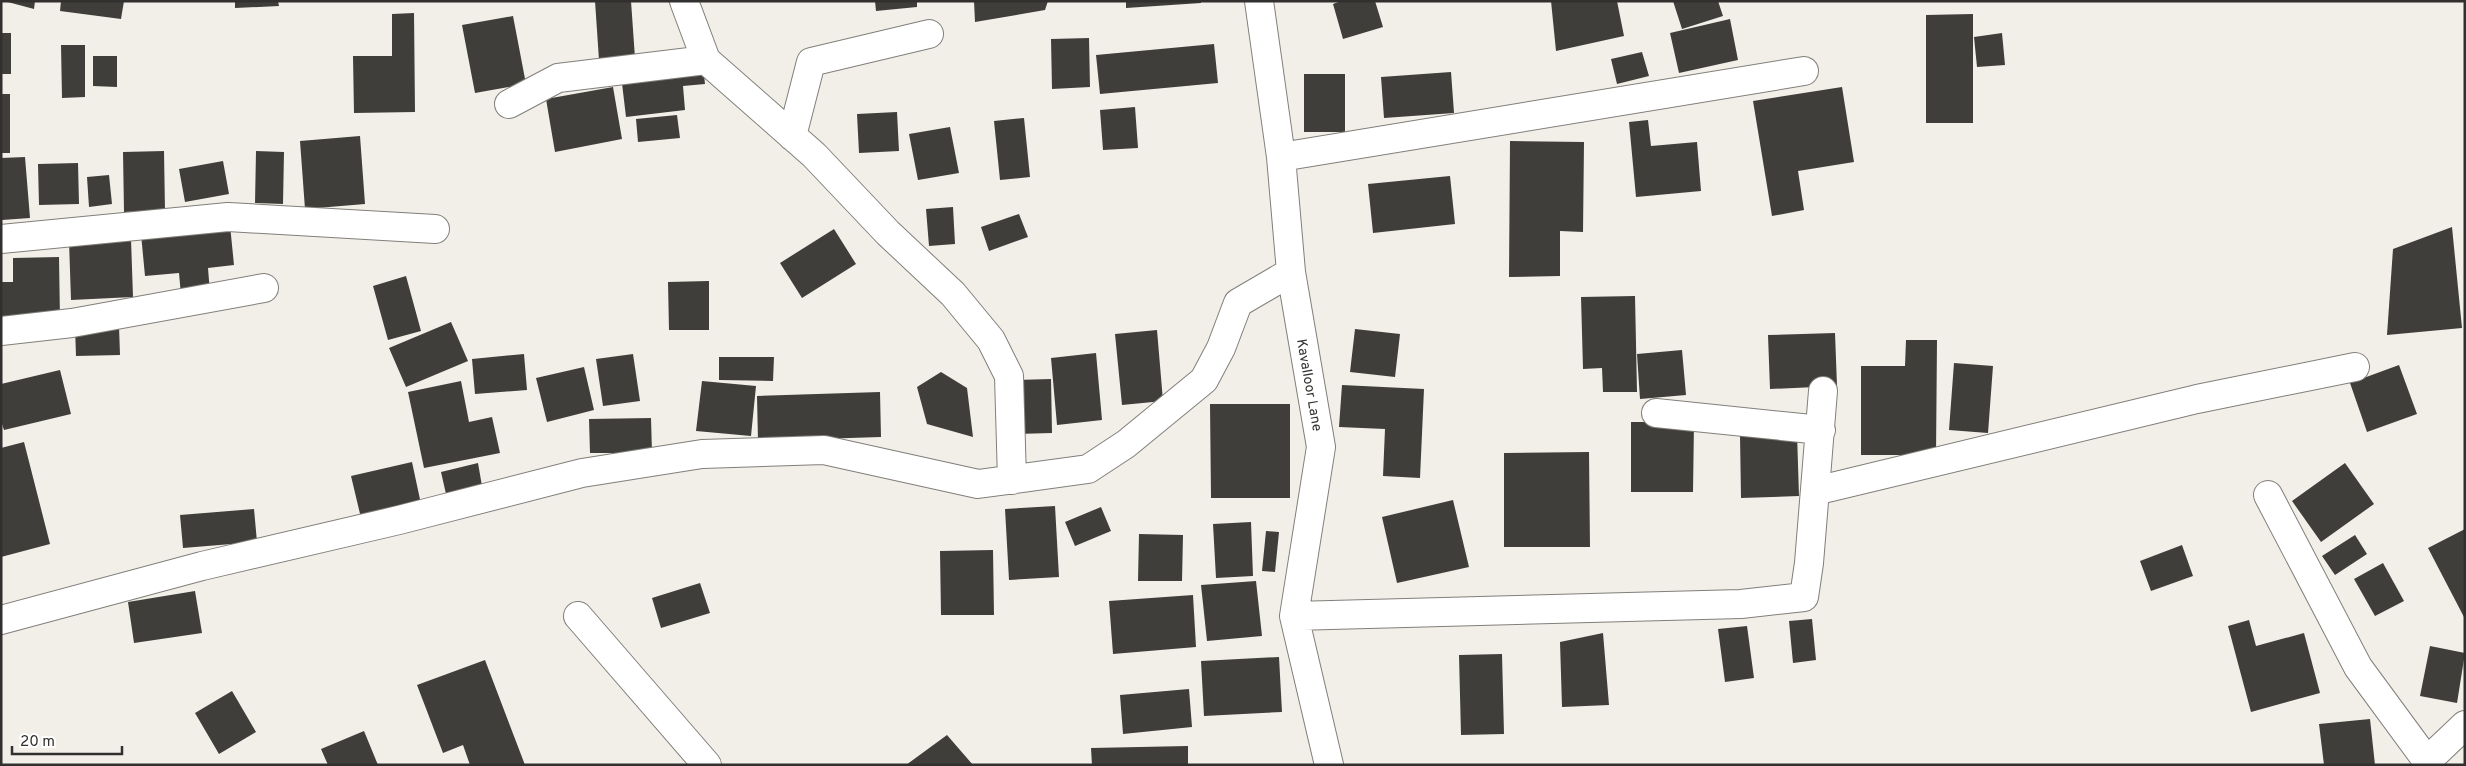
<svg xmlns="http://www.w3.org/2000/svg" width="2466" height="766" viewBox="0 0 2466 766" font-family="Overpass,sans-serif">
<rect width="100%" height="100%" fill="#f2efe9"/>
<path fill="#403e3a" d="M 4,1 L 35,1 L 34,9 Z
M 61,1 L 124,1 L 121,19 L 60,11 Z
M 235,1 L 278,1 L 279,6 L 235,8 Z
M 595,1 L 631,1 L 635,58 L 599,60 Z
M 875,1 L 917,1 L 917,7 L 876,11 Z
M 974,1 L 1048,1 L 1045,10 L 975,22 Z
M 1126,1 L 1201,1 L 1201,3 L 1126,8 Z
M 1341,1 L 1375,1 L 1383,27 L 1343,39 L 1333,4 Z
M 1551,1 L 1617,1 L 1624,36 L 1556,51 Z
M 1673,1 L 1718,1 L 1723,16 L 1682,29 Z
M 414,13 L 415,112 L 354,113 L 353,56 L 392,56 L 392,14 Z
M 1973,14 L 1973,123 L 1926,123 L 1926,15 Z
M 513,16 L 526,84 L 475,93 L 462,25 Z
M 1730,19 L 1738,60 L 1679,73 L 1670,33 Z
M 1,33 L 11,33 L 11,74 L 1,74 Z
M 2002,33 L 2005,65 L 1977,67 L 1974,37 Z
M 1089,38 L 1090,87 L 1052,89 L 1051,39 Z
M 1214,44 L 1218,83 L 1100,94 L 1096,55 Z
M 61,45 L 85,45 L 85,97 L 62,98 Z
M 1642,52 L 1649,76 L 1617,84 L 1611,59 Z
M 93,56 L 117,56 L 117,87 L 93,86 Z
M 703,66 L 705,84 L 683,86 L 685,110 L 626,117 L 621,75 Z
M 1451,72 L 1454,113 L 1384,118 L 1381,77 Z
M 1304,74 L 1345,74 L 1345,132 L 1304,132 Z
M 613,87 L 622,139 L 555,152 L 546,99 Z
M 1842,87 L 1854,162 L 1798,171 L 1804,210 L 1772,216 L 1753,101 Z
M 1,94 L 10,94 L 10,153 L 1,153 Z
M 1135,107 L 1138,148 L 1103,150 L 1100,110 Z
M 897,112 L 899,151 L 859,153 L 857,114 Z
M 677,115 L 680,138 L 638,142 L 636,119 Z
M 1024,118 L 1030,177 L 1000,180 L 994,121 Z
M 1648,120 L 1651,146 L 1697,142 L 1701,191 L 1636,197 L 1629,122 Z
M 950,127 L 959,173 L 918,180 L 909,134 Z
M 360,136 L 365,204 L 305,209 L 300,141 Z
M 1510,141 L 1584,142 L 1583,232 L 1560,231 L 1560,276 L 1509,277 Z
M 164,151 L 165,211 L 124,212 L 123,152 Z
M 256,151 L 284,152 L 283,204 L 255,203 Z
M 25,157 L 30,218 L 2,220 L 1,158 Z
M 223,161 L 229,194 L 185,202 L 179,169 Z
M 78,163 L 79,204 L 39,205 L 38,164 Z
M 109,175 L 112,204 L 89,207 L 87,177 Z
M 1450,176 L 1455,224 L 1373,233 L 1368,184 Z
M 953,207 L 955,244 L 929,246 L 926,209 Z
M 1019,214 L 1028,237 L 989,251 L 981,227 Z
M 230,225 L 234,265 L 208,268 L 210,293 L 181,295 L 179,273 L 145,276 L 141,234 Z
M 2452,227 L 2462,328 L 2387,335 L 2393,249 Z
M 834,229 L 856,264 L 802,298 L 780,263 Z
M 131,239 L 133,297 L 71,300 L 69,241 Z
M 59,257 L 60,320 L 1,321 L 1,282 L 13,282 L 13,258 Z
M 406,276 L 421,331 L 388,340 L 373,286 Z
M 709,281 L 709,330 L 669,330 L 668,282 Z
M 1635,296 L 1637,392 L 1603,392 L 1602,368 L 1583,369 L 1581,297 Z
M 451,322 L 468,361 L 406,387 L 389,348 Z
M 119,326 L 120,355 L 76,356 L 75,327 Z
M 1355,329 L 1400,334 L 1395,377 L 1350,372 Z
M 1157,330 L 1163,401 L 1122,405 L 1115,334 Z
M 1835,333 L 1837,386 L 1770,389 L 1768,335 Z
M 1906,340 L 1937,340 L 1936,455 L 1861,455 L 1861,366 L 1905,366 Z
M 1682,350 L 1686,395 L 1640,399 L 1637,354 Z
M 1096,353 L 1102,420 L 1057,425 L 1051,358 Z
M 524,354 L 527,390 L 475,394 L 472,359 Z
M 633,354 L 640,401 L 603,406 L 596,359 Z
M 719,357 L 774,357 L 773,381 L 719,380 Z
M 1954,363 L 1993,366 L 1988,433 L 1949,430 Z
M 2399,365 L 2417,414 L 2367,432 L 2350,383 Z
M 584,367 L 594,410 L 547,422 L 536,378 Z
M 60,370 L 71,414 L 4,430 L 1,421 L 1,384 Z
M 941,372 L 967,388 L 973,437 L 927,424 L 917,387 Z
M 1051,379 L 1052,433 L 1013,434 L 1012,380 Z
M 461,381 L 469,422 L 492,417 L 500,453 L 424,468 L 408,392 Z
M 702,381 L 756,386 L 751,436 L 696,431 Z
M 1342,385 L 1424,389 L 1420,478 L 1383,476 L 1385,429 L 1339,427 Z
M 880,392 L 881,437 L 758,441 L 757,396 Z
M 1210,404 L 1290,404 L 1290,498 L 1211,498 Z
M 651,418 L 652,453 L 590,453 L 589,419 Z
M 1631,422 L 1694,422 L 1693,492 L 1631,492 Z
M 1797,433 L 1799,496 L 1741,498 L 1740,435 Z
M 24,442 L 50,544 L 1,557 L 1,448 Z
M 1589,452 L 1590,547 L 1504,547 L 1504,453 Z
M 412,462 L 421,504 L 361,518 L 351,476 Z
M 478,463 L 482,486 L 446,494 L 441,472 Z
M 2345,463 L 2374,504 L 2321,542 L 2292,501 Z
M 1453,500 L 1469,567 L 1397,583 L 1382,517 Z
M 1055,506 L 1059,577 L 1009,580 L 1005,509 Z
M 1101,507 L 1111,531 L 1075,546 L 1065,522 Z
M 254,509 L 257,542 L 183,548 L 180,515 Z
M 1251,522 L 1253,576 L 1216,578 L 1213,524 Z
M 2465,529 L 2465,619 L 2428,548 Z
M 1266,531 L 1279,532 L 1275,572 L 1262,571 Z
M 1139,534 L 1183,535 L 1182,581 L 1138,581 Z
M 2355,535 L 2367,554 L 2335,575 L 2322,556 Z
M 2182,545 L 2193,576 L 2151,591 L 2140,561 Z
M 993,550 L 994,615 L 941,615 L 940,551 Z
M 2383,563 L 2404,601 L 2375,616 L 2354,579 Z
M 1256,581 L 1262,636 L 1207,641 L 1201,585 Z
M 700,583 L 710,613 L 661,628 L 652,598 Z
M 195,591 L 202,633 L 134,643 L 128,602 Z
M 1193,595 L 1196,647 L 1113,654 L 1109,601 Z
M 1812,619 L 1816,660 L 1793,663 L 1789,621 Z
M 2249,620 L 2256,646 L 2304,633 L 2320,693 L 2251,712 L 2228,626 Z
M 1747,626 L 1754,678 L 1725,682 L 1718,629 Z
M 1603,633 L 1609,705 L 1562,707 L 1560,642 Z
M 2430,646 L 2465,653 L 2457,703 L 2420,696 Z
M 1502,654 L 1504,734 L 1461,735 L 1459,655 Z
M 1279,657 L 1282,712 L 1204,716 L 1201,661 Z
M 485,660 L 525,765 L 470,765 L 463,745 L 443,753 L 417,685 Z
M 1189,689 L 1192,727 L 1123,734 L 1120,695 Z
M 232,691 L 256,732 L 219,754 L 195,713 Z
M 2370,719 L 2375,765 L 2324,765 L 2319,724 Z
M 364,731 L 378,765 L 328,765 L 321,749 Z
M 947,735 L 973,765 L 906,765 Z
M 1188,746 L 1188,765 L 1092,765 L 1091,748 Z"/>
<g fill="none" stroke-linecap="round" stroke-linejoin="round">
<defs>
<path id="minor" d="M 684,1 L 706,60 L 814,155 L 888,233 L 953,294 L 991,340 L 1009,376 L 1012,480
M 1259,1 L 1281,157 L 1291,272 L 1321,447 L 1294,616 L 1329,765
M 509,104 L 558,78 L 706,60
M 792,136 L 811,62 L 929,34
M 1281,157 L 1804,71
M 1,239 L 228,217 L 435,229
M 1,331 L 72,323 L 264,288
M 1656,413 L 1821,430
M 1815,491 L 2197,399 L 2355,367
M 2268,495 L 2358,667 L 2430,765
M 578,616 L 707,765
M 1294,616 L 1741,604 L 1804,597 L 1809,563 L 1823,391
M 1,620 L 202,566 L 399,520 L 582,473 L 702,454 L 824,450 L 978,484 L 1088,469 L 1126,444 L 1204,380 L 1221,348 L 1238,303 L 1291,272
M 2427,761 L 2465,725"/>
</defs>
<use href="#minor" stroke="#817f7a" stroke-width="30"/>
<use href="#minor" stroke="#fff" stroke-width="28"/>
</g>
<g text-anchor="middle" stroke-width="5" stroke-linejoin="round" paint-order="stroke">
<g font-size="14" fill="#31302e" stroke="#fff">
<text transform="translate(1310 385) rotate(80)" y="5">Kavalloor Lane</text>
</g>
</g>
<rect width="2466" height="766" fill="none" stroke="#31302e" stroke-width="5"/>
<path d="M12 746v8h110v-8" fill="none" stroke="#31302e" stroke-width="2.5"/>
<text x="20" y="746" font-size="15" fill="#31302e" stroke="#ffffff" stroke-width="4" paint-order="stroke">20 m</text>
</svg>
